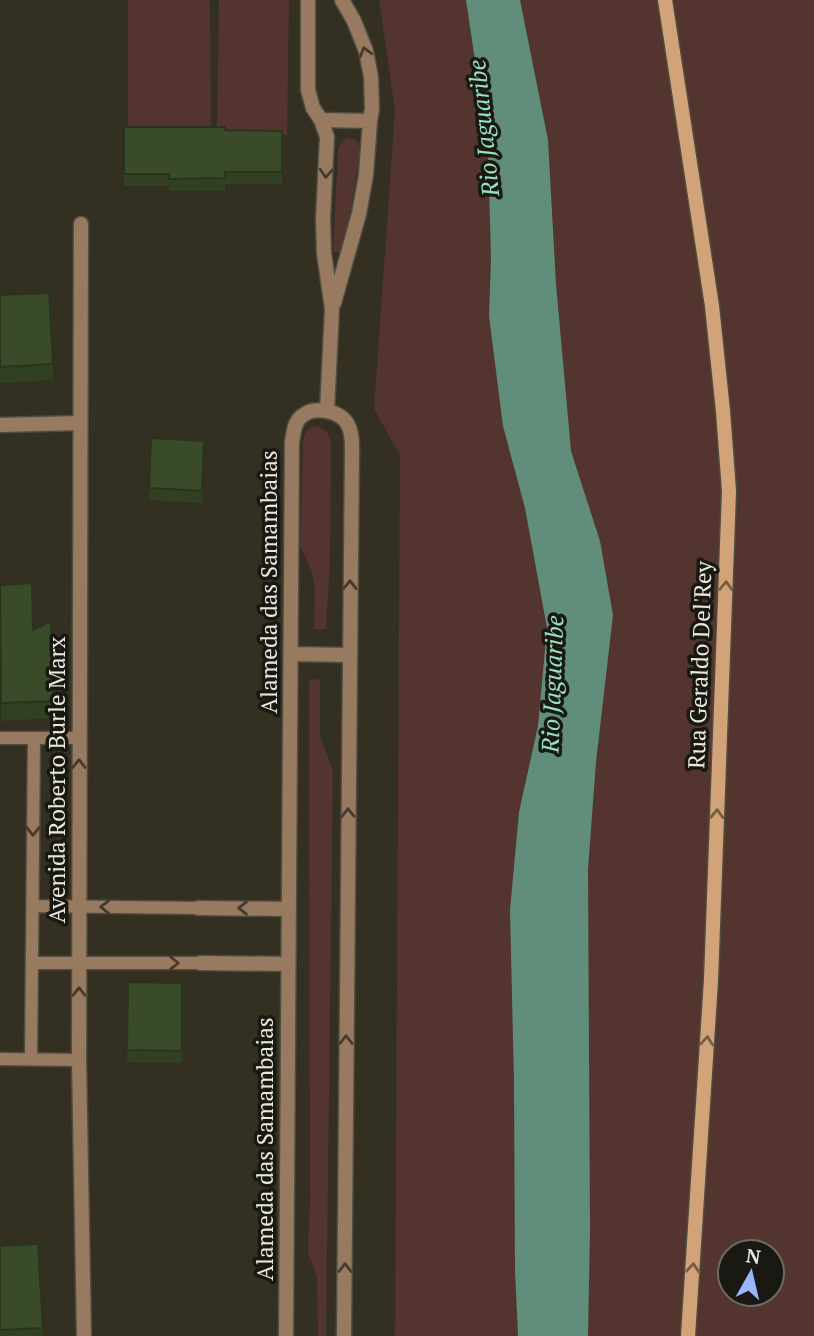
<svg xmlns="http://www.w3.org/2000/svg" width="814" height="1336" viewBox="0 0 814 1336" font-family="'PT Serif',serif">
<rect width="100%" height="100%" fill="#333022"/>
<path fill="#53342f" fill-rule="evenodd" d="M 128,0 L 210,0 L 211,133 L 128,134 Z
M 219,0 L 289,0 L 287,135 L 217,134 Z
M 379,0 L 814,0 L 814,1336 L 395,1336 L 400,455 L 374,409 L 395,110 ZM 730,1252 L 772,1252 L 772,1294 L 730,1294 Z
M 348,138 L 355,140 L 359,144 L 360,154 L 344,252 L 333,252 L 338,150 C 340,143 342,140 348,138 Z
M 314,426 C 326,429 330,433 331,445 L 330,560 L 326,629 L 314,629 L 315,590 L 311,570 L 300,545 L 303,440 L 306,431 Z
M 320,679 L 320,736 L 333,770 L 326,1336 L 318,1336 L 317,1276 L 308,1253 L 310,1201 L 309,680 Z"/>
<path fill="#618e7a" d="M 466,0 L 520,0 L 548,140 L 556,284 L 571,451 L 600,541 L 613,615 L 596,762 L 588,869 L 590,1230 L 588,1336 L 518,1336 L 515,1271 L 514,1082 L 510,910 L 519,812 L 538,726 L 547,628 L 525,508 L 503,426 L 489,316 L 491,258 L 488,147 Z"/>
<g fill="none" stroke-linecap="round" stroke-linejoin="round">
<defs>
<path id="lane" d="M 0,738 L 79,738
M 33,906 L 198,908
M 32,963 L 200,963
M 0,1059 L 79,1060
M 31,1059 L 34,738"/>
<path id="street" d="M 308,0 L 308,90 L 313,108 L 321,120 L 327,137 L 323,219 L 324,253 L 332,309 L 327,411
M 321,120 L 370,121
M 81,224 L 79,1060 L 84,1336
M 334,303 L 359,214 L 366,175 L 370,121 L 372,109 L 371,77 L 366,51 L 354,21 L 342,0
M 0,425 L 80,423
M 292,654 L 349,655
M 198,908 L 289,909
M 200,963 L 288,964
M 286,1336 L 292,442 C 294,432 294,422 302,416 C 315,405 341,411 348,425 C 352,432 352,441 352,448 L 344,1336"/>
<path id="secondary" d="M 665,0 L 712,306 L 723,411 L 729,491 L 711,980 L 688,1336"/>
</defs>
<use href="#lane" stroke="#504d40" stroke-width="15"/>
<use href="#street" stroke="#504d40" stroke-width="17"/>
<use href="#secondary" stroke="#504d40" stroke-width="17"/>
<use href="#lane" stroke="#977a5f" stroke-width="12"/>
<use href="#street" stroke="#977a5f" stroke-width="14"/>
<use href="#secondary" stroke="#d2a378" stroke-width="14"/>
</g>
<path fill="#314023" d="M 124,127 L 282,131 L 282,184 L 225,184 L 225,191 L 169,191 L 169,186 L 124,186 Z
M 0,295 L 53,364 L 53,380 L 0,383 Z
M 204,453 L 202,503 L 149,500 L 149,488 Z
M 0,585 L 33,630 L 54,701 L 54,718 L 1,721 Z
M 128,982 L 182,983 L 182,1063 L 127,1062 Z
M 0,1246 L 43,1328 L 43,1336 L 0,1336 Z"/>
<path fill="#394b29" stroke="#28341d" stroke-width="2" d="M 124,127 L 225,127 L 225,130 L 282,131 L 282,172 L 225,172 L 225,178 L 169,179 L 169,174 L 124,174 Z
M 49,293 L 53,364 L 0,367 L 0,295 Z
M 151,438 L 204,441 L 202,491 L 149,488 Z
M 32,583 L 33,630 L 51,621 L 54,701 L 1,703 L 0,585 Z
M 128,982 L 182,983 L 182,1051 L 127,1050 Z
M 38,1244 L 43,1328 L 0,1330 L 0,1246 Z"/>
<defs><path id="oneway-chevron" d="M-2-3.5L2.5 0L-2 3.5" fill="none" stroke-width="1.6" stroke-linecap="round" stroke-linejoin="round" transform="scale(1.75)"/></defs>
<g stroke="#453a2d">
<use href="#oneway-chevron" transform="translate(365 52) rotate(-106)"/>
<use href="#oneway-chevron" transform="translate(326 173) rotate(93)"/>
<use href="#oneway-chevron" transform="translate(350 585) rotate(-89)"/>
<use href="#oneway-chevron" transform="translate(79 764) rotate(-90)"/>
<use href="#oneway-chevron" transform="translate(348 813) rotate(-90)"/>
<use href="#oneway-chevron" transform="translate(33 831) rotate(90)"/>
<use href="#oneway-chevron" transform="translate(105 907) rotate(-179)"/>
<use href="#oneway-chevron" transform="translate(243 908) rotate(-179)"/>
<use href="#oneway-chevron" transform="translate(174 963)"/>
<use href="#oneway-chevron" transform="translate(79 992) rotate(-90)"/>
<use href="#oneway-chevron" transform="translate(346 1040) rotate(-90)"/>
<use href="#oneway-chevron" transform="translate(345 1268) rotate(-90)"/>
</g>
<g stroke="#765e45">
<use href="#oneway-chevron" transform="translate(726 586) rotate(-88)"/>
<use href="#oneway-chevron" transform="translate(717 814) rotate(-88)"/>
<use href="#oneway-chevron" transform="translate(707 1041) rotate(-86)"/>
<use href="#oneway-chevron" transform="translate(693 1268) rotate(-86)"/>
</g>
<g text-anchor="middle" stroke-width="7" stroke-linejoin="round" paint-order="stroke">
<g font-size="23" fill="#e9e8de" stroke="#191812">
<text transform="translate(269 582) rotate(-90)" y="8">Alameda das Samambaias</text>
<text transform="translate(700 665) rotate(-88)" y="8">Rua Geraldo Del'Rey</text>
<text transform="translate(57 780) rotate(-90)" y="8">Avenida Roberto Burle Marx</text>
<text transform="translate(265 1149) rotate(-90)" y="8">Alameda das Samambaias</text>
</g>
<g font-size="24" font-style="italic" fill="#96e2c1" stroke="#191812">
<text transform="translate(484 128) rotate(-96)" y="8">Rio Jaguaribe</text>
<text transform="translate(553 684) rotate(-88)" y="8">Rio Jaguaribe</text>
</g>
</g>
<g transform="translate(751 1273) rotate(8)"><circle r="33" fill="#191812" stroke="#6c6b64" stroke-width="2"/>
<path d="M0-5L12 26L0 18L-12 26Z" fill="#99b5fd"/>
<text y="-10" font-size="19" font-weight="bold" text-anchor="middle" fill="#e9e8de">N</text>
</g>
</svg>
